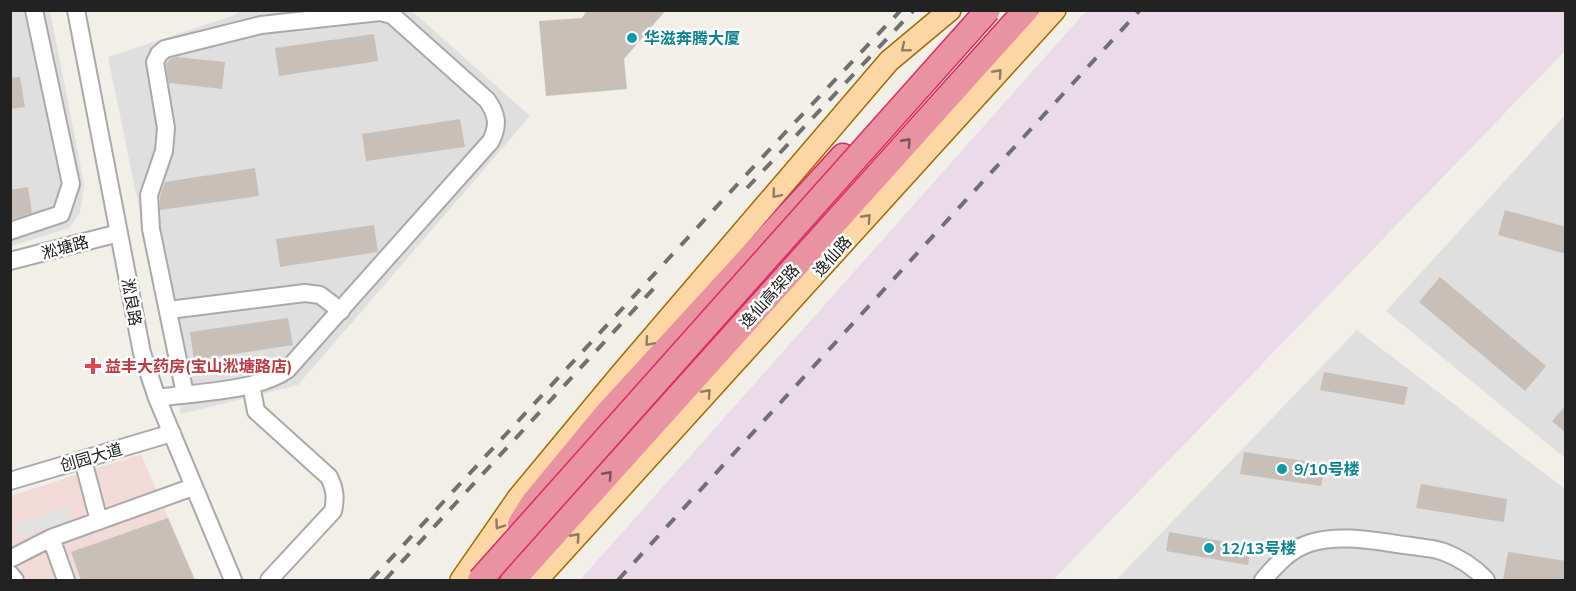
<svg xmlns="http://www.w3.org/2000/svg" width="1576" height="591" viewBox="0 0 1576 591" font-family="'Nunito Sans','Noto Sans SC',sans-serif">
<rect width="100%" height="100%" fill="#f2efe9"/>
<path fill="#e0dfdf" d="M 11,11 L 50,11 L 84,184 L 80,213 L 69,228 L 11,246 Z
M 238,11 L 412,11 L 530,116 L 298,385 L 181,414 L 108,57 L 235,15 Z
M 1565,115 L 1565,458 L 1386,311 Z
M 1357,330 L 1565,489 L 1565,580 L 1116,580 Z"/>
<path fill="#f2dad9" d="M 141,454 L 195,580 L 11,580 L 10,496 Z"/>
<path fill="#ebdbe8" d="M 1086,11 L 1565,11 L 1565,51 L 1053,580 L 580,580 Z"/>
<path fill="#e2e2e2" d="M 67,507 L 72,520 L 19,537 L 15,524 Z"/>
<path fill="#c7bfb8" d="M 587,10 L 666,10 L 624,59 L 627,89 L 546,96 L 539,21 L 582,18 Z
M 374,34 L 378,61 L 279,76 L 275,48 Z
M 176,57 L 225,62 L 222,89 L 169,83 L 166,64 L 170,59 Z
M 20,77 L 25,107 L 10,109 L 10,78 Z
M 460,119 L 465,147 L 366,161 L 362,134 Z
M 255,168 L 259,196 L 160,210 L 160,196 L 165,182 Z
M 28,187 L 32,213 L 10,220 L 10,190 Z
M 1505,210 L 1566,227 L 1566,254 L 1498,235 Z
M 374,225 L 378,252 L 280,267 L 276,239 Z
M 1440,277 L 1546,366 L 1525,391 L 1419,302 Z
M 288,318 L 293,345 L 194,360 L 190,332 Z
M 1324,372 L 1408,387 L 1404,405 L 1320,390 Z
M 1566,405 L 1566,433 L 1552,421 Z
M 1244,452 L 1325,464 L 1321,486 L 1240,474 Z
M 1421,484 L 1507,499 L 1504,522 L 1416,508 Z
M 168,518 L 195,580 L 81,580 L 71,552 Z
M 1169,532 L 1251,546 L 1248,565 L 1166,551 Z
M 1508,552 L 1566,561 L 1566,580 L 1503,580 Z"/>
<g fill="none" stroke-linecap="round" stroke-linejoin="round">
<defs>
<path id="minor" d="M 76,10 L 142,353 L 157,398 L 233,580
M 10,231 L 61,214 L 71,184 L 34,10
M 10,261 L 119,233
M 169,310 L 305,293 L 320,295 L 341,311
M 251,385 L 256,411 L 329,477 C 335,489 336,498 333,511 L 269,580
M 157,398 C 195,392 255,392 287,370 L 491,141 C 499,125 497,114 487,100 L 392,15 L 380,12 L 261,25 L 165,49 L 159,54 L 155,62 L 166,128 L 164,151 L 149,195 L 151,229 L 185,394
M 83,460 L 99,521
M 10,481 L 172,433
M 51,538 L 66,580
M 10,559 L 51,538 L 193,487
M 10,574 L 15,580
M 1263,580 C 1277,564 1289,550 1310,543 C 1342,533 1379,542 1412,546 C 1422,548 1434,548 1444,552 C 1460,558 1475,568 1486,580"/>
<path id="major" d="M 461,580 L 518,498 L 621,374 L 889,61 L 950,10
M 537,580 L 1055,10"/>
<path id="highway" d="M 520,524 L 533,503 L 609,411 L 843,156
M 513,580 L 1026,10"/>
</defs>
<use href="#minor" stroke="#a9a9a9" stroke-width="20"/>
<use href="#major" stroke="#a06b00" stroke-width="24"/>
<use href="#highway" stroke="#dc2a67" stroke-width="27"/>
<use href="#minor" stroke="#fff" stroke-width="16"/>
<use href="#major" stroke="#fcd6a4" stroke-width="21"/>
<use href="#highway" stroke="#e892a2" stroke-width="24"/>
<path stroke="#707070" stroke-width="4" stroke-dasharray="12 12" stroke-linecap="butt" d="M 747,188 L 914,10
M 371,580 L 783,135 L 901,10
M 385,580 L 655,287
M 618,580 L 1140,10"/>
<defs>
<path id="highway-bridge" d="M 480,580 L 988,10"/>
</defs>
<use href="#highway-bridge" stroke="#dc2a67" stroke-width="27" stroke-linecap="butt"/>
<use href="#highway-bridge" stroke="#e892a2" stroke-width="24"/>
</g>
<defs><path id="oneway-chevron" d="M-2-3.5L2.5 0L-2 3.5" fill="none" stroke-width="1.6" stroke-linecap="round" stroke-linejoin="round" transform="scale(1.5)"/></defs>
<g stroke="#8f7c63">
<use href="#oneway-chevron" transform="translate(905 48) rotate(141)"/>
<use href="#oneway-chevron" transform="translate(998 73) rotate(-48)"/>
<use href="#oneway-chevron" transform="translate(776 194) rotate(130)"/>
<use href="#oneway-chevron" transform="translate(867 218) rotate(-48)"/>
<use href="#oneway-chevron" transform="translate(649 342) rotate(131)"/>
<use href="#oneway-chevron" transform="translate(707 393) rotate(-48)"/>
<use href="#oneway-chevron" transform="translate(499 525) rotate(125)"/>
<use href="#oneway-chevron" transform="translate(576 537) rotate(-48)"/>
</g>
<g stroke="#7b545c">
<use href="#oneway-chevron" transform="translate(907 142) rotate(-48)"/>
<use href="#oneway-chevron" transform="translate(608 475) rotate(-48)"/>
</g>
<g fill="#0f9aa8" stroke="#fff" stroke-width="2">
<circle cx="632" cy="38" r="6"/>
<circle cx="1282" cy="469" r="6"/>
<circle cx="1209" cy="548" r="6"/>
</g>
<path fill="#e0444e" stroke="#fff" stroke-width="2" d="M90 357h6v6h6v6h-6v6h-6v-6h-6v-6h6z"/>
<g text-anchor="middle" stroke-width="5" stroke-linejoin="round" paint-order="stroke">
<g font-size="16" font-weight="bold" fill="#0d838f" stroke="#fff" text-anchor="start">
<text x="644" y="44">华滋奔腾大厦</text>
<text x="1294" y="475">9/10号楼</text>
<text x="1221" y="554">12/13号楼</text>
</g>
<g font-size="16" fill="#222" stroke="#fff">
<text transform="translate(65 247) rotate(-15)" y="6">淞塘路</text>
<text transform="translate(832 256) rotate(-48)" y="6">逸仙路</text>
<text transform="translate(769 296) rotate(-48)" y="6">逸仙高架路</text>
<text transform="translate(132 302) rotate(80)" y="6">淞良路</text>
<text transform="translate(91 457) rotate(-16)" y="6">创园大道</text>
</g>
<g font-size="16" font-weight="bold" fill="#be3a42" stroke="#fff" text-anchor="start">
<text x="105" y="372">益丰大药房(宝山淞塘路店)</text>
</g>
</g>
<rect width="1576" height="591" fill="none" stroke="#222222" stroke-width="24"/>
</svg>
